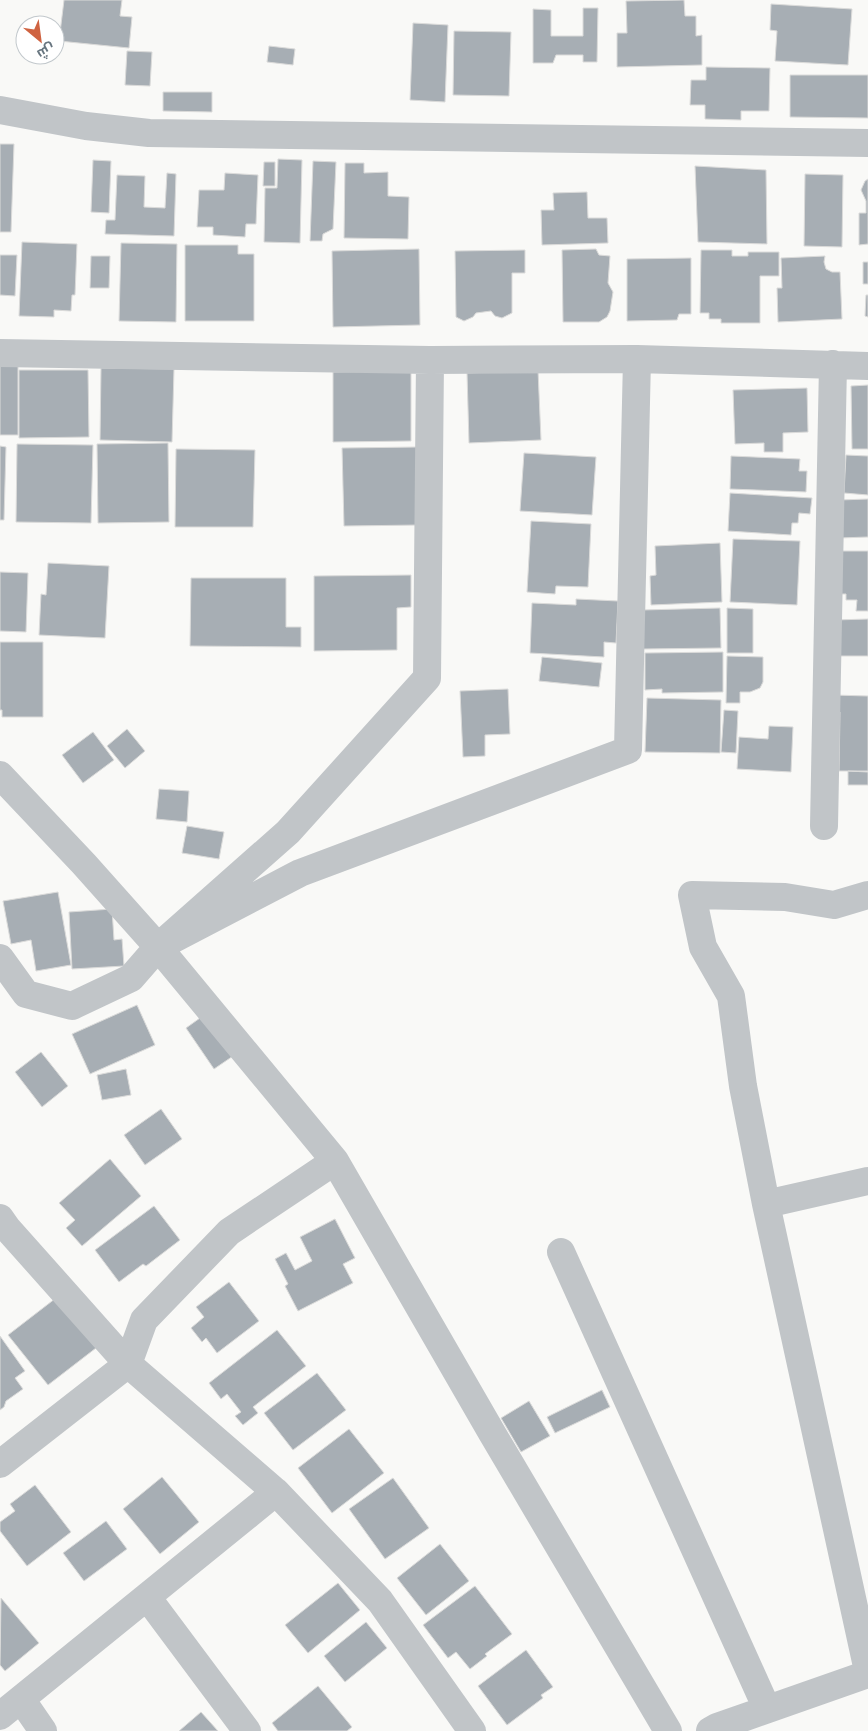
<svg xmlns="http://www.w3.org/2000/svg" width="868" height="1731" viewBox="0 0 868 1731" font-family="Montserrat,Cairo,sans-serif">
<rect width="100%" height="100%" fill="#f9f9f7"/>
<path fill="#a7aeb4" stroke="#dbdbda" d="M 64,0 L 122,0 L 120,16 L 132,17 L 129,48 L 59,41 Z
M 684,0 L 685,16 L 696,16 L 696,36 L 702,35 L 702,65 L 617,67 L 617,33 L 627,33 L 626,1 Z
M 771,4 L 852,9 L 848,65 L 775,61 L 777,31 L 770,30 Z
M 583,8 L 598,8 L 597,62 L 583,62 L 583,55 L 556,55 L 553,63 L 533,63 L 533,9 L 551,10 L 551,36 L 583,36 Z
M 413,23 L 448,25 L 445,102 L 410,100 Z
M 454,31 L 511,32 L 509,96 L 453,95 Z
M 269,46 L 295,49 L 293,65 L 267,62 Z
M 127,51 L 152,52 L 150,86 L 125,85 Z
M 706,67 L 770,68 L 769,111 L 741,111 L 741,120 L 705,119 L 705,105 L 690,105 L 691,80 L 706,80 Z
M 790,75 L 868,75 L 868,118 L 790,117 Z
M 163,92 L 212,92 L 212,112 L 163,111 Z
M 0,144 L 14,144 L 11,232 L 0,232 Z
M 278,159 L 302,160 L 300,243 L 264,242 L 265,188 L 277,188 Z
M 93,160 L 111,161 L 109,213 L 91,212 Z
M 313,161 L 336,162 L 333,229 L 323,234 L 322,241 L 310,241 Z
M 264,162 L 275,162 L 275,186 L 263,186 Z
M 345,163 L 364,163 L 364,173 L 388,172 L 388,196 L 409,197 L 408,239 L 344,238 Z
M 695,166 L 766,170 L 767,244 L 698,242 Z
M 167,173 L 176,174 L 174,236 L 105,234 L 106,220 L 115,220 L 117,175 L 145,176 L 144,207 L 165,208 Z
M 225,173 L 258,175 L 256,224 L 246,224 L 245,237 L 213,235 L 213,227 L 197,227 L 199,190 L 224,190 Z
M 805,174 L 843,175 L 842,247 L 804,246 Z
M 868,179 L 868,244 L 859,245 L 859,213 L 866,213 L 866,201 L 861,190 L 865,181 Z
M 587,192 L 588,218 L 607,218 L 608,243 L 542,245 L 541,210 L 554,210 L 553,193 Z
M 22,242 L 77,244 L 75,295 L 72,295 L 71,311 L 54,310 L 54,317 L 19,316 Z
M 121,243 L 177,244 L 176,322 L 119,321 Z
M 185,245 L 238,245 L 238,254 L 254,254 L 254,321 L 185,321 Z
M 419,249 L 420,325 L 333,327 L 332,251 Z
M 596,249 L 599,255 L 610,256 L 608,283 L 613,292 L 610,311 L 607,317 L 599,322 L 563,322 L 562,250 Z
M 525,250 L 525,273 L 512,273 L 512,313 L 502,318 L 495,316 L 491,311 L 476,313 L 473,317 L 464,321 L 456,317 L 455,251 Z
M 701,250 L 732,250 L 732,256 L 748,256 L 748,252 L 779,252 L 779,276 L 760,276 L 760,323 L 721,323 L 721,319 L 709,319 L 709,313 L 700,313 Z
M 0,255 L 17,255 L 15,296 L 0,295 Z
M 91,256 L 110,256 L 109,288 L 90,288 Z
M 825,256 L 824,262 L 826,269 L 832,272 L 840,272 L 842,319 L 778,322 L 777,288 L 782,288 L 781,258 Z
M 691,258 L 691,314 L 679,314 L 677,320 L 627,321 L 627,259 Z
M 863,262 L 868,262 L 868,284 L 863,284 Z
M 866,295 L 868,295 L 868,317 L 865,316 Z
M 18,364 L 18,435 L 0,435 L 0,365 Z
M 101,368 L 174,369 L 172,442 L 100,440 Z
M 19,370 L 88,370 L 89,437 L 19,438 Z
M 538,370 L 541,440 L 469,443 L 467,373 Z
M 411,371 L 411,441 L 333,442 L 333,372 Z
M 868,385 L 868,449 L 852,449 L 851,386 Z
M 807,388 L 808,432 L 783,433 L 783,452 L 764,452 L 764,443 L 735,444 L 733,390 Z
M 168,443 L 169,522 L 98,523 L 97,444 Z
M 17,444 L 93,445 L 91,523 L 16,522 Z
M 0,446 L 6,447 L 4,520 L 0,520 Z
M 418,447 L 419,525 L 344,526 L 342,448 Z
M 176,449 L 255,450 L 253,527 L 175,527 Z
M 524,453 L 596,457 L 592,515 L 520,511 Z
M 846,455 L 868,456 L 868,495 L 844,493 Z
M 731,456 L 800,459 L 799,471 L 807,471 L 806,492 L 730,489 Z
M 730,493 L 812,498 L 810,514 L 799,513 L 798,523 L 792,523 L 791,535 L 728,531 Z
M 868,499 L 868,537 L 839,538 L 839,500 Z
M 531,521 L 591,524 L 588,587 L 556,586 L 555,594 L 527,592 Z
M 733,539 L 800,541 L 797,605 L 730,602 Z
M 720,543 L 722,602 L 651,605 L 650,576 L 656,575 L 655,546 Z
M 839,551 L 868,551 L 868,611 L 856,611 L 857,600 L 846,600 L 846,594 L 838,594 Z
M 48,563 L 109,566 L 105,638 L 39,635 L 41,594 L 46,595 Z
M 0,572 L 28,573 L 26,632 L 0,631 Z
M 411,575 L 411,607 L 397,608 L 397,650 L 314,651 L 314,576 Z
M 191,578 L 286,578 L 286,627 L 301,627 L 301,647 L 190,646 Z
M 576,599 L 618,601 L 616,643 L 604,642 L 604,657 L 530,653 L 532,603 L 576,605 Z
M 720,608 L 721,648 L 643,649 L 642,610 Z
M 727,608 L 753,609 L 753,653 L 727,653 Z
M 868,619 L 868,656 L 835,656 L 834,620 Z
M 0,642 L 43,642 L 43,717 L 2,717 L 2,710 L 0,710 Z
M 723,652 L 723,692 L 662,693 L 662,689 L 645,690 L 645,653 Z
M 727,656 L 763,657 L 763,682 L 760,688 L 750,692 L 740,692 L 740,703 L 726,703 Z
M 542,657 L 602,663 L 599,687 L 539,681 Z
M 508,689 L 510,734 L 485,735 L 485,756 L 463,757 L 460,691 Z
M 833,695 L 868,696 L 868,771 L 839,771 L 840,712 L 833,712 Z
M 647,698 L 721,700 L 720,753 L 645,752 Z
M 724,710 L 738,711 L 736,753 L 721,752 Z
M 769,726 L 793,727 L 791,772 L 737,769 L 739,737 L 768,739 Z
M 127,729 L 145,751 L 125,768 L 107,746 Z
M 93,732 L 114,760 L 83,783 L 62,755 Z
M 848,771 L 868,772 L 868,785 L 848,785 Z
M 159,789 L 189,791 L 187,822 L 156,819 Z
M 187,826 L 224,832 L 219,859 L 182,853 Z
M 58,892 L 71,965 L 36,971 L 31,940 L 11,944 L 3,901 Z
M 112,909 L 114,940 L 122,939 L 124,966 L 72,969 L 69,912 Z
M 137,1005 L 155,1045 L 90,1074 L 72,1034 Z
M 207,1013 L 236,1054 L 214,1069 L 186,1028 Z
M 41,1052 L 68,1086 L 42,1107 L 15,1072 Z
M 126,1069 L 131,1095 L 102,1100 L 97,1075 Z
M 161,1109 L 182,1139 L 145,1165 L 124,1135 Z
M 110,1159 L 141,1196 L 82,1246 L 66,1228 L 75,1220 L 59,1203 Z
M 154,1206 L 180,1240 L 146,1266 L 143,1264 L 119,1282 L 95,1250 Z
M 335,1219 L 355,1258 L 343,1264 L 353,1283 L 298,1311 L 285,1286 L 288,1284 L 275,1259 L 286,1253 L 295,1270 L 312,1261 L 300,1237 Z
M 229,1282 L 259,1321 L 217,1353 L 206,1338 L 202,1342 L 191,1328 L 204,1317 L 196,1307 Z
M 56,1298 L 96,1348 L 48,1385 L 8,1335 Z
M 277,1330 L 306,1366 L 253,1407 L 258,1413 L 243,1425 L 235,1416 L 241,1412 L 227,1394 L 221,1399 L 209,1383 Z
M 0,1336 L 25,1371 L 15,1378 L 23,1389 L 6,1401 L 4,1407 L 0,1410 Z
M 317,1373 L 346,1410 L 293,1450 L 264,1413 Z
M 602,1390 L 610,1407 L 555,1433 L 547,1417 Z
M 529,1401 L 550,1436 L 521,1452 L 501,1418 Z
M 349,1429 L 384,1473 L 332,1513 L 298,1468 Z
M 162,1477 L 199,1522 L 160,1554 L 123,1509 Z
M 393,1478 L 429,1528 L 385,1559 L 349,1509 Z
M 35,1485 L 71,1532 L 27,1566 L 0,1531 L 0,1522 L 15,1511 L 10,1504 Z
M 106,1521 L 127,1549 L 84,1581 L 63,1553 Z
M 440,1544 L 469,1581 L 426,1615 L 397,1578 Z
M 338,1583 L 360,1610 L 308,1653 L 285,1625 Z
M 475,1586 L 512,1634 L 485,1654 L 487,1656 L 470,1669 L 456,1652 L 448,1658 L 423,1625 Z
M 1,1598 L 39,1643 L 5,1671 L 0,1665 Z
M 366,1622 L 387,1648 L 345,1682 L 324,1656 Z
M 526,1650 L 553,1687 L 541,1695 L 543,1698 L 507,1725 L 478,1686 Z
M 318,1686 L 352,1727 L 347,1731 L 278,1731 L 272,1723 Z
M 201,1712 L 218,1731 L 179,1731 Z"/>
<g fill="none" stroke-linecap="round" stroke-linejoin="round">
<path stroke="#c1c5c8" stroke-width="28" d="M 0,110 L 86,126 L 149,133 L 868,143
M 0,353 L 430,360 L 637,359 L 868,366
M 0,775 L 84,864 L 158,947 L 335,1161 L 492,1433 L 668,1731
M 824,826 L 833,364
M 158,947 L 300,873 L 628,750 L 637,359
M 0,958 L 26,994 L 72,1006 L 131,978 L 158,947 L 288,832 L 427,678 L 430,360
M 868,1181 L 766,1204 L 868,1671
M 766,1204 L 743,1086 L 731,996 L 703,947 L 692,895 L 785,897 L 834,905 L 868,895
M 0,1218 L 7,1228 L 128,1364 L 276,1492 L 380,1601 L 472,1731
M 561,1252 L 767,1709
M 0,1464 L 128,1364 L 144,1320 L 229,1232 L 335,1161
M 147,1597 L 247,1731
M 21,1699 L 43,1731
M 0,1716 L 276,1492
M 710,1731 L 717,1727 L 868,1674"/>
</g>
<g transform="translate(40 40) rotate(151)"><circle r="24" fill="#ffffff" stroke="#c2c8cc"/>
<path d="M0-4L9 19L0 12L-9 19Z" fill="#cf6341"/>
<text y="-8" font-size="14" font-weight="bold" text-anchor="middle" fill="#67757f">ش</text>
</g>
</svg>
